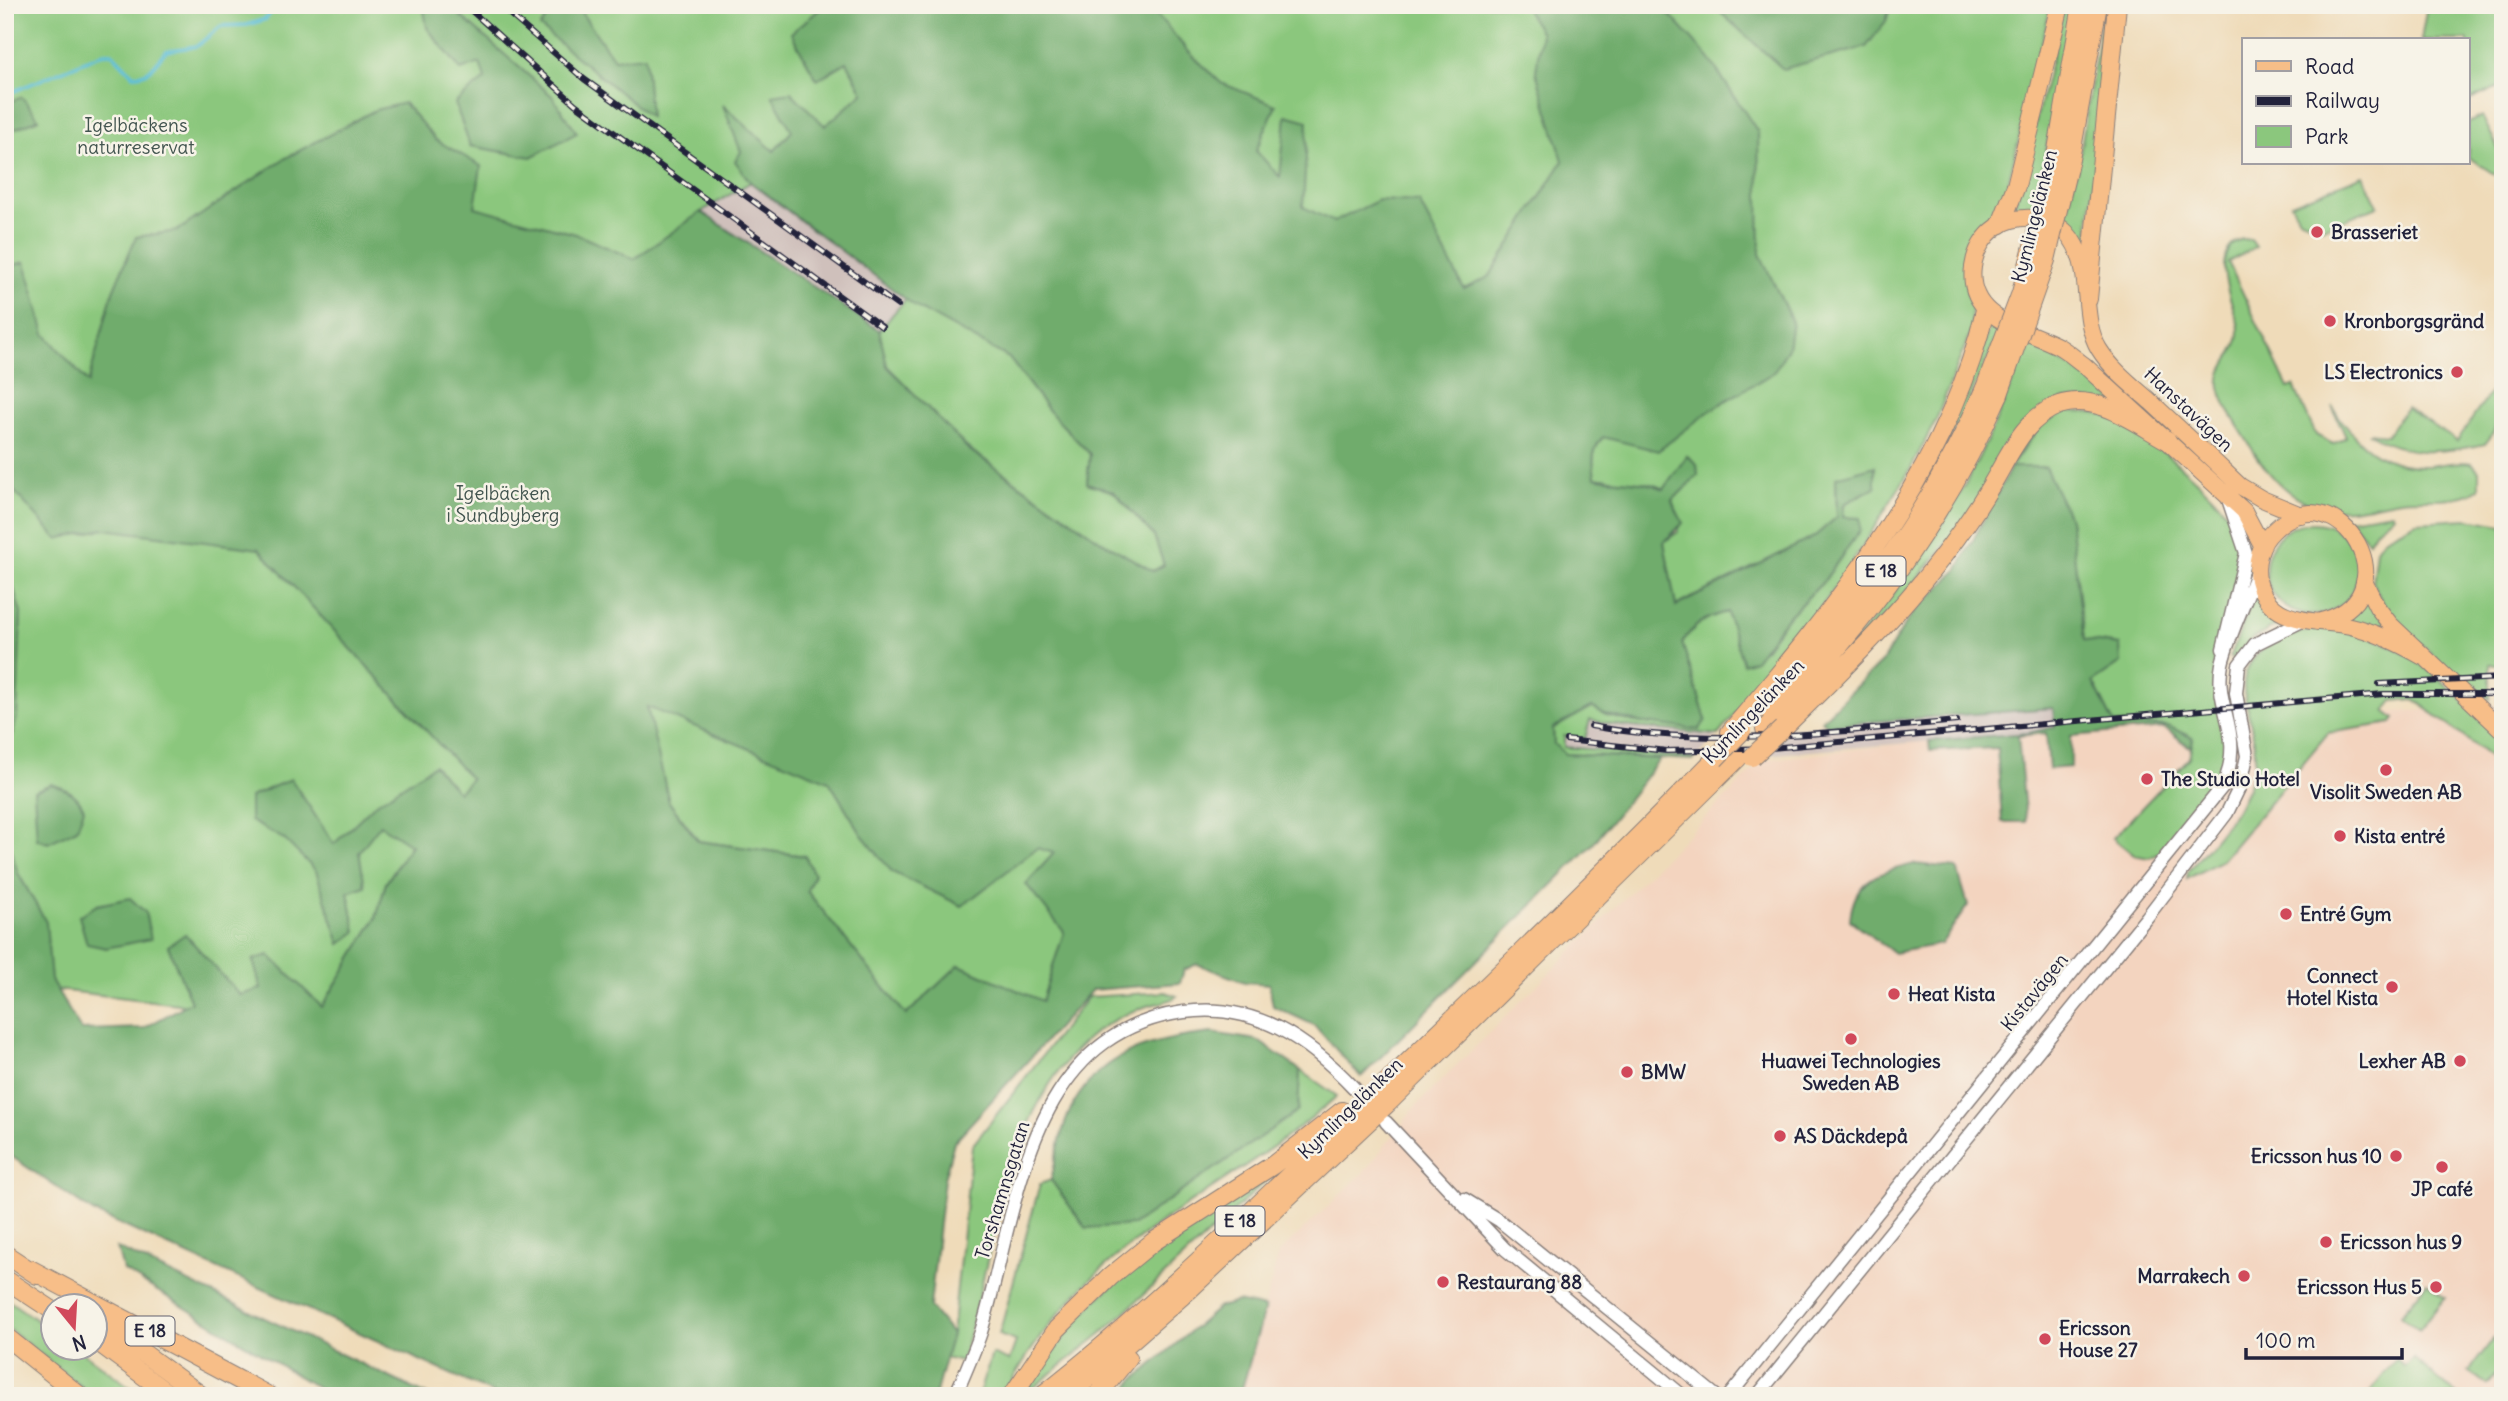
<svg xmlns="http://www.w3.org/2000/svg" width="2508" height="1401" viewBox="0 0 2508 1401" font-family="Delius,sans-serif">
<rect width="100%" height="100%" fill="#f7f3e8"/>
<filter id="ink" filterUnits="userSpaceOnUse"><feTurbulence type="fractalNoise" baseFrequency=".0143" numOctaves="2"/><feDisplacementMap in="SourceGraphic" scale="14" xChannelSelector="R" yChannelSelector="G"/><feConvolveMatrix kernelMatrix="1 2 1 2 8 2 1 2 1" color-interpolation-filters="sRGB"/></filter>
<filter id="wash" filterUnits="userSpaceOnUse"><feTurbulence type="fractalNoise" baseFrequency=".00686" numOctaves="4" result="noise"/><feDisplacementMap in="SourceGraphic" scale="28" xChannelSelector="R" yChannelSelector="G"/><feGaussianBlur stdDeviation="1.57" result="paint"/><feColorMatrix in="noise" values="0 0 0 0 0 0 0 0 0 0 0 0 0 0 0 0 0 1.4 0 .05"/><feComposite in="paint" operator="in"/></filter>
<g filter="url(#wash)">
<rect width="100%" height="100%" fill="#efdbb9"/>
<path fill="#f3d4bf" d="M 2503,705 L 2503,1396 L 1240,1396 L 1279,1253 L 1364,1172 L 1417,1105 L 1763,760 L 1929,741 Z"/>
<path fill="#cfc0bb" d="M 750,182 L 906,299 L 879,330 L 701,212 Z
M 2041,707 L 2053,708 L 2056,727 L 2029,733 L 1764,755 L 1791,728 Z
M 1589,720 L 1622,726 L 1718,735 L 1695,758 L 1564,747 L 1564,736 L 1585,739 Z"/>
<path fill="#8bc77d" stroke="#56745c" stroke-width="2" d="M 5,5 L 2051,5 L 2008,184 L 1997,214 L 1968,252 L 1964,276 L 1971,309 L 1971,331 L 1936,420 L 1909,472 L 1843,577 L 1802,633 L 1718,735 L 1622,726 L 1590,720 L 1585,739 L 1564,736 L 1564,747 L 1695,758 L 1693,760 L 1565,754 L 1554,744 L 1553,729 L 1592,707 C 1597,709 1601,712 1606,715 C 1639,727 1672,724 1706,720 L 1682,643 C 1693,625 1706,617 1727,612 L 1743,663 L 1765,649 L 1786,619 L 1824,581 L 1860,530 L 1843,517 L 1844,504 L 1875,487 L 1836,477 L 1837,517 L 1814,537 L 1675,606 L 1664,542 L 1678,532 L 1672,501 L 1697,475 L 1697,464 L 1687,456 L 1664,489 C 1644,479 1618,481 1595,477 C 1592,461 1592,449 1604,436 L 1658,450 L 1712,409 L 1774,372 L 1695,364 L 814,231 L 751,182 L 701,212 L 830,298 L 829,781 L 862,835 L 1037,848 L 1055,853 L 1064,932 L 1042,1002 L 959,965 L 906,1015 L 807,891 L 805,856 L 699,841 L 669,802 L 397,835 L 411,844 L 386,883 L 376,918 L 322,1008 L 270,1023 L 178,1004 L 5,984 Z
M 2065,5 L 2073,5 L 2035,209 L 2013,212 Z
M 2104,5 L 2111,5 L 2087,249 L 2064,223 L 2079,160 Z
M 2427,5 L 2503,5 L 2503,85 L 2468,101 L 2468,40 L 2421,40 Z
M 2482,116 L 2503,158 L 2503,180 L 2468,157 L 2468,123 Z
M 2363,175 L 2378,206 L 2323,228 L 2299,218 L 2291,204 Z
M 2243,239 L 2251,240 L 2256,247 L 2228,262 L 2288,388 L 2294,386 L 2316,435 L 2333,444 L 2346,437 L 2332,406 C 2355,443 2382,468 2428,466 C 2443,465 2457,460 2472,463 L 2479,471 L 2479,488 C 2461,504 2423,497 2401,500 C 2384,502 2366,508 2349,509 C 2300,513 2272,482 2249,444 C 2239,427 2224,407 2220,387 C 2216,364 2245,349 2238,323 C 2231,298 2208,251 2243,239 Z
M 906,299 L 1009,358 L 1051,413 L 1090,454 L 1087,483 L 1114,492 L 1154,536 L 1164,565 L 1153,571 L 1101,541 L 965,446 L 887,366 L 879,330 Z
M 1990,325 L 2000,329 C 1959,431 1907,523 1840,610 L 1975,367 Z
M 2028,343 L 2074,368 L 2116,402 L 2062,399 L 1905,595 L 1827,674 C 1866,628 1905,582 1938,531 C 1975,473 2003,407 2028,343 Z
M 2498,381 C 2508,398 2498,430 2485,444 C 2439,453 2409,458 2368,433 L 2387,435 L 2406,408 L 2457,441 Z
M 2066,411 C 2085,411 2101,413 2118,420 C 2145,432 2213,493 2230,517 C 2236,525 2241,543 2242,552 C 2245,588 2218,620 2215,655 C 2211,693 2236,734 2223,770 C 2217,790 2200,806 2187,822 C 2176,836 2166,852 2149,858 L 2134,855 L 2113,838 L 2189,758 L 2193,739 L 2167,726 L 2114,724 L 2093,682 L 2121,663 L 2084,641 L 2070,519 L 2011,467 L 2041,425 Z
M 2392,512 L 2394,515 L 2375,530 L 2368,541 L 2349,519 Z
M 2468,519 L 2503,525 L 2503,664 L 2490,664 L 2490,699 L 2448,670 L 2387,611 L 2372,582 L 2376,549 L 2383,539 L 2416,522 Z
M2266 569a46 46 0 1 1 92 0a46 46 0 1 1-92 0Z
M 2254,595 L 2283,622 L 2252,639 L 2236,659 L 2230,658 Z
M 2366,596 L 2395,635 L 2346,621 Z
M 2322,628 C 2334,630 2347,631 2359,634 C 2416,647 2462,701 2503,739 L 2503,767 L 2414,699 L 2393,701 L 2385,711 L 2395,719 L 2392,723 L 2328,733 L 2222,860 L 2187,879 L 2188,872 C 2213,839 2245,810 2254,768 C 2258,743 2249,722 2245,698 C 2236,651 2283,634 2322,628 Z
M 1165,992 L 1177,996 C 1168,1003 1157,1003 1147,1006 C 1126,1013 1104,1024 1087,1039 C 1000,1120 996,1256 961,1362 L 945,1358 L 952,1334 L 972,1146 L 1088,997 Z
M 1300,1070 L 1337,1096 C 1270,1157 1187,1198 1117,1256 C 1070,1294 1032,1343 1003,1396 L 978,1396 L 992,1354 L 1009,1361 L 1016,1341 L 999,1335 L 1040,1184 L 1051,1180 L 1086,1228 L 1298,1111 Z
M 1283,1165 L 1101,1334 L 1023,1396 C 1040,1371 1057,1345 1076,1322 C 1132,1256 1212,1212 1283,1165 Z
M 2427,1283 L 2445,1298 L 2419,1330 L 2400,1315 Z
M 5,1298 L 52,1331 L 52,1348 L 78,1349 L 142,1396 L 93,1396 L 5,1326 Z
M 2494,1338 L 2503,1345 L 2503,1366 L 2487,1385 L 2469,1371 Z
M 2413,1358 L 2459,1396 L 2367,1396 L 2396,1359 L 2404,1367 Z"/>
<path fill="#70ac6c" stroke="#496754" stroke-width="2" fill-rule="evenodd" d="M 423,5 L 448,5 L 552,96 L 577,133 L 531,157 L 470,146 L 455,103 L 485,79 L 480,63 L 461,70 L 427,28 Z
M 556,5 L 576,5 L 614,59 L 645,56 L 650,117 L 540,27 Z
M 825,5 L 1149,5 L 1187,50 L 1221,83 L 1276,105 L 1256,151 L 1280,177 L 1286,115 L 1308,121 L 1303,207 L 1334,222 L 1379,200 L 1419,202 L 1464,289 L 1489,277 L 1563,161 L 1536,72 L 1541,33 L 1523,5 L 1661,5 L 1709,58 L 1758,132 L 1760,254 L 1792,322 L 1788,348 L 1774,372 L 1712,409 L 1658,451 L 1603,437 C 1592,449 1592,461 1595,477 C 1618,482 1643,479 1663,489 L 1687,456 L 1697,464 L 1698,475 L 1672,501 L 1683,523 L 1664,542 L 1676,606 L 1814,537 L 1837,517 L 1836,477 L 1875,466 L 1875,487 L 1844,504 L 1843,517 L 1860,518 L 1860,530 L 1824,581 L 1786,619 L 1755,660 L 1743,664 L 1727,612 C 1706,617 1693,625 1682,643 L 1706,720 L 1699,730 L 1637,722 L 1604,714 L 1592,707 L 1553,728 L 1554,744 L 1565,754 L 1660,759 L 1593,844 L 1361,1077 L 1314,1025 L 1273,1006 L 1269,984 L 1244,982 L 1197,964 L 1184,970 L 1180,983 L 1092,990 L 954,1142 L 944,1179 L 930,1307 L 952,1334 L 935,1396 L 499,1396 L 93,1212 L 5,1152 L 5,831 L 18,873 L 46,922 L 51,980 L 81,1030 L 144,1028 L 191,1002 L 168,946 L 185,934 L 240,995 L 261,989 L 253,960 L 269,955 L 322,1007 L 376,918 L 386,883 L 411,845 L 380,825 L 359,852 L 365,886 L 348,892 L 356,932 L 340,944 L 316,871 L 284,839 L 250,821 L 250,797 L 291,779 L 334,844 L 375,804 L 434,765 L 458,792 L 471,779 L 259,549 L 104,529 L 57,539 L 5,481 L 5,267 L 25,262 L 45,334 L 88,383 L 113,291 L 136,237 L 177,231 L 282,160 L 375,110 L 404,103 L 436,140 L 481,166 L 475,207 L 576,234 L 634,259 L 701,212 L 879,330 L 887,366 L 968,449 L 1101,541 L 1153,571 L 1164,565 L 1154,536 L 1114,492 L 1087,483 L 1090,454 L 1051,413 L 1009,358 L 916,307 L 750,182 L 735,161 L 741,152 L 723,105 L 774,151 L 792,131 L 772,95 L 791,92 L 825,126 L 863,93 L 847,62 L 817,80 L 791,33 ZM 647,707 L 829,781 L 862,835 L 892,872 L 962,906 L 1037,848 L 1054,853 L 1026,884 L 1064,932 L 1042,1001 L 959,965 L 906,1015 L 807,891 L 814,874 L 805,856 L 698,841 L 669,802 Z
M 1712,5 L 1891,5 L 1886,21 L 1866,47 L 1783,69 Z
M 22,97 L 39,119 L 5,133 L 5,104 Z
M 2011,467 L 2045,467 L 2070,519 L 2084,640 L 2120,645 L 2121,663 L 2093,682 L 2114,724 L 2168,726 L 2193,738 L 2191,748 L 2165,728 L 2071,736 L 2071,767 L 2049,769 L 2046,733 L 2018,736 L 2026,822 L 2002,822 L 1997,748 L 1930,751 L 1929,741 L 2028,733 L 2055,727 L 2053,708 L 1828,725 L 1822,720 L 1883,660 L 1911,615 L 1957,571 Z
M 5,571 L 9,572 L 21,613 L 17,717 L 5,764 Z
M 51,784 C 67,789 77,793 84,809 L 77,829 L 48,843 L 37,839 L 34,791 Z
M 1914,864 L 1957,868 L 1968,905 L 1941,944 L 1894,953 L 1850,920 C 1854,878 1878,873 1914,864 Z
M 130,898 L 145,912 L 151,939 L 106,948 L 87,944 L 79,916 L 97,905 Z
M 1212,1033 L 1257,1040 L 1300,1070 L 1298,1111 L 1133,1225 L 1086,1228 L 1051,1180 C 1057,1155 1061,1126 1074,1103 C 1105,1050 1156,1039 1212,1033 Z
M 117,1248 L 429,1396 L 331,1396 L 123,1270 Z
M 1238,1302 L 1265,1308 L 1240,1396 L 1123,1396 L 1133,1381 L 1219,1307 Z"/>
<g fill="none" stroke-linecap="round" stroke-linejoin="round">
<path stroke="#5dbfdb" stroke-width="3.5" d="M 5,95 L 104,53 L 112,53 L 133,75 C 154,75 153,63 166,51 L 197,46 L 221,26 L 247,25 L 266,19 L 276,5"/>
</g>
</g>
<g filter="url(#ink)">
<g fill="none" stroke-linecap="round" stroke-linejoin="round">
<defs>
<path id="minor" d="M 2223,649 L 2246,553 L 2228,499
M 1386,1122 L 1505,1249 L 1683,1396
M 1464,1199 L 1500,1221 L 1716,1396
M 955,1396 C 964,1375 974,1353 981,1332 C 1018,1210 1026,1033 1184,1012 C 1255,1002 1309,1040 1355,1089
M 1729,1396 L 2223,786 C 2246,732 2213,709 2222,664 C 2228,637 2247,599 2256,572
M 1757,1396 L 2147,917 L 2227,813 L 2241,784 L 2247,756 L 2236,693 L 2239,665 L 2255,644 L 2302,621"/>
<path id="major" d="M 2262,545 L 2244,511 L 2084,365 C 2076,359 2067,351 2058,346 C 2023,328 1966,319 1973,267 C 1975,251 1984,236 1997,227 C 2017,213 2049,215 2066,232 C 2096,265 2078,314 2099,349 C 2112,370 2133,386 2151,402 C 2181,430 2211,458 2240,486 L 2262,499 L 2301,515
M 2364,581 L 2377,607 L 2390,624 L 2503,731
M 2317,622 C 2418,601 2339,465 2273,531 C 2260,543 2255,562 2258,580 C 2269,626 2314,619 2350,626 C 2376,632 2400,644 2423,657"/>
<path id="highway" d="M 2056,156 L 2082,5
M 2070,159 L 2098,5
M 2001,224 L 2016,186 L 2060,5
M 2088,299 L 2117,5
M 1764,708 C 1855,614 1933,509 1985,388
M 1765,729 C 1864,624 1940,527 1999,394
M 1782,729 C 1859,654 1937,577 1992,484 C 2010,454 2024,418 2059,405 C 2096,392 2136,423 2167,440
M 1730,732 C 1832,613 1951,466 1985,310
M 5,1254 L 37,1275
M 30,1269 L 269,1396
M 5,1279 L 52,1310
M 94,1317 L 202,1396
M 5,1336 L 80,1396
M 94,1339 L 171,1396
M 1012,1396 L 1057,1329 L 1110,1277 L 1153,1242 L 1273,1165 L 1342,1111
M 1041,1396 C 1141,1318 1233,1229 1325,1141 C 1457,1016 1588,889 1715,759
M 1068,1396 L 1189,1290 L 1388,1103 L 1738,758
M 1097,1396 L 1128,1358"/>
</defs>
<use href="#minor" stroke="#887e7a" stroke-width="15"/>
<use href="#major" stroke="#887e7a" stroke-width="18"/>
<use href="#highway" stroke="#887e7a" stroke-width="20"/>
<use href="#minor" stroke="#fff" stroke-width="12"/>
<use href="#major" stroke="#f7be88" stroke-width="16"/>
<use href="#highway" stroke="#f7be88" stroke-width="18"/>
<defs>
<path id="rail" d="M 465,5 L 575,104 L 882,327
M 499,5 L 584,79 L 898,306
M 2379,684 L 2503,678
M 1591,726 C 1713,748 1835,732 1957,721
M 1566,740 L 1667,751 L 1771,748 L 2384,694 L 2503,694"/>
</defs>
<use href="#rail" stroke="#22223b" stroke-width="6"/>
<use href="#rail" stroke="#f7f3e8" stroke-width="3.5" stroke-dasharray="10" stroke-linecap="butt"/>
<defs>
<path id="highway-bridge" d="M 1985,388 L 2021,293 L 2056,156
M 1999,394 L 2046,260 L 2070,159
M 1752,757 L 1782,729
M 1715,759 L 1742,731"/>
</defs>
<use href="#highway-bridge" stroke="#887e7a" stroke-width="20" stroke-linecap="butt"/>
<use href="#highway-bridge" stroke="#f7be88" stroke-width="18"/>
</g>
</g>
<g fill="#d1495b" stroke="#f7f3e8" stroke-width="2.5">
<circle cx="2317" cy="232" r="7"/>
<circle cx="2330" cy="321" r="7"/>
<circle cx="2457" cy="372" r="7"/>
<circle cx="2386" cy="770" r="7"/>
<circle cx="2147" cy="779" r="7"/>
<circle cx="2340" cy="836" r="7"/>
<circle cx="2286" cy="914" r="7"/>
<circle cx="2392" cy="987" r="7"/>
<circle cx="1894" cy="994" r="7"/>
<circle cx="1851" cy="1039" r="7"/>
<circle cx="2460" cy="1061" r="7"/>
<circle cx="1627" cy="1072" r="7"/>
<circle cx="1780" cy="1136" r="7"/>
<circle cx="2396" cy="1156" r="7"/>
<circle cx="2442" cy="1167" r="7"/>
<circle cx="2326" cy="1242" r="7"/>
<circle cx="2244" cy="1276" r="7"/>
<circle cx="1443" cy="1282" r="7"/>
<circle cx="2436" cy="1287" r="7"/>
<circle cx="2045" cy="1339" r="7"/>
</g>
<g text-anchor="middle" stroke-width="5" stroke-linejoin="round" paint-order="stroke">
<g fill="#f7f3e8" stroke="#62616f" stroke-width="2">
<rect x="1856.5" y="556.5" width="49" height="29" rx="5"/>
<rect x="1215.5" y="1206.5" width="49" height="29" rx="5"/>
<rect x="125.5" y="1316.5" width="49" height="29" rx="5"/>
</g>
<g font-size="18" font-weight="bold" fill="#22223b">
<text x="1881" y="577">E 18</text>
<text x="1240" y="1227">E 18</text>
<text x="150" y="1337">E 18</text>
</g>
<g font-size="19" fill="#42544f" stroke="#f7f3e8">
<text x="136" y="132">Igelbäckens<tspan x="136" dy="22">naturreservat</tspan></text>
<text x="503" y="500">Igelbäcken<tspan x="503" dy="22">i Sundbyberg</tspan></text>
</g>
<g font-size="19" fill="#22223b" stroke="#f7f3e8">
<text transform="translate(2034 216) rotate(-76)" y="7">Kymlingelänken</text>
<text transform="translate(2189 409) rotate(43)" y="7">Hanstavägen</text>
<text transform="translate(1753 711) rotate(-46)" y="7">Kymlingelänken</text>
<text transform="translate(2034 992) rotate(-51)" y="7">Kistavägen</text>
<text transform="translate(1350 1108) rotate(-44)" y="7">Kymlingelänken</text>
<text transform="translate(1002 1190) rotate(-73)" y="7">Torshamnsgatan</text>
</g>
<g font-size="19" font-weight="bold" fill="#22223b" stroke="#f7f3e8" text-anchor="start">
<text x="2331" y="239">Brasseriet</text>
<text x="2344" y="328">Kronborgsgränd</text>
<text x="2443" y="379" text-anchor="end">LS Electronics</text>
<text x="2161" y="786">The Studio Hotel</text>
<text x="2386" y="799" text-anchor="middle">Visolit Sweden AB</text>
<text x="2354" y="843">Kista entré</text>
<text x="2300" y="921">Entré Gym</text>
<text x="2378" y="983" text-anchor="end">Connect<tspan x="2378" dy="22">Hotel Kista</tspan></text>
<text x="1908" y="1001">Heat Kista</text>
<text x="1851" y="1068" text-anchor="middle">Huawei Technologies<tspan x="1851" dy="22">Sweden AB</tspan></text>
<text x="2446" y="1068" text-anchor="end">Lexher AB</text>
<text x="1641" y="1079">BMW</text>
<text x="1794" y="1143">AS Däckdepå</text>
<text x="2382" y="1163" text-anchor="end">Ericsson hus 10</text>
<text x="2442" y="1196" text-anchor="middle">JP café</text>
<text x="2340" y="1249">Ericsson hus 9</text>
<text x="2230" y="1283" text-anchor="end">Marrakech</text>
<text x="1457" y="1289">Restaurang 88</text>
<text x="2422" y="1294" text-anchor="end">Ericsson Hus 5</text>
<text x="2059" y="1335">Ericsson<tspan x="2059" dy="22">House 27</tspan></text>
</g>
</g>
<rect width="2508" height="1401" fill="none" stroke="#f7f3e8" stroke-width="28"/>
<rect x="2242" y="38" width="228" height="126" fill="#f7f3e8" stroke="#a29fa3" stroke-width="2"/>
<rect x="2256" y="61" width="35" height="10" fill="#f7be88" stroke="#a29fa3" stroke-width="2"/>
<text x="2305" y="74" font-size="21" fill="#22223b">Road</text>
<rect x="2256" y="96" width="35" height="10" fill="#22223b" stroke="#a29fa3" stroke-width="2"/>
<text x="2305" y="108" font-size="21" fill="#22223b">Railway</text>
<rect x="2256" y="126" width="35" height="21" fill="#8bc77d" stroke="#a29fa3" stroke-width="2"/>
<text x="2305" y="144" font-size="21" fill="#22223b">Park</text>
<g transform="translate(74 1327) rotate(162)"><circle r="33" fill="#f7f3e8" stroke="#a29fa3" stroke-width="2"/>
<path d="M0-5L12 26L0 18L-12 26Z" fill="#d1495b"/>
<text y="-10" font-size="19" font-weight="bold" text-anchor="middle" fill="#22223b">N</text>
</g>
<path d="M2246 1348v10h156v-10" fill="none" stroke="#22223b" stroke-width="3.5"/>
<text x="2256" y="1348" font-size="21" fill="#22223b" stroke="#f7f3e8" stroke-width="5" paint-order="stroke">100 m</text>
</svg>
